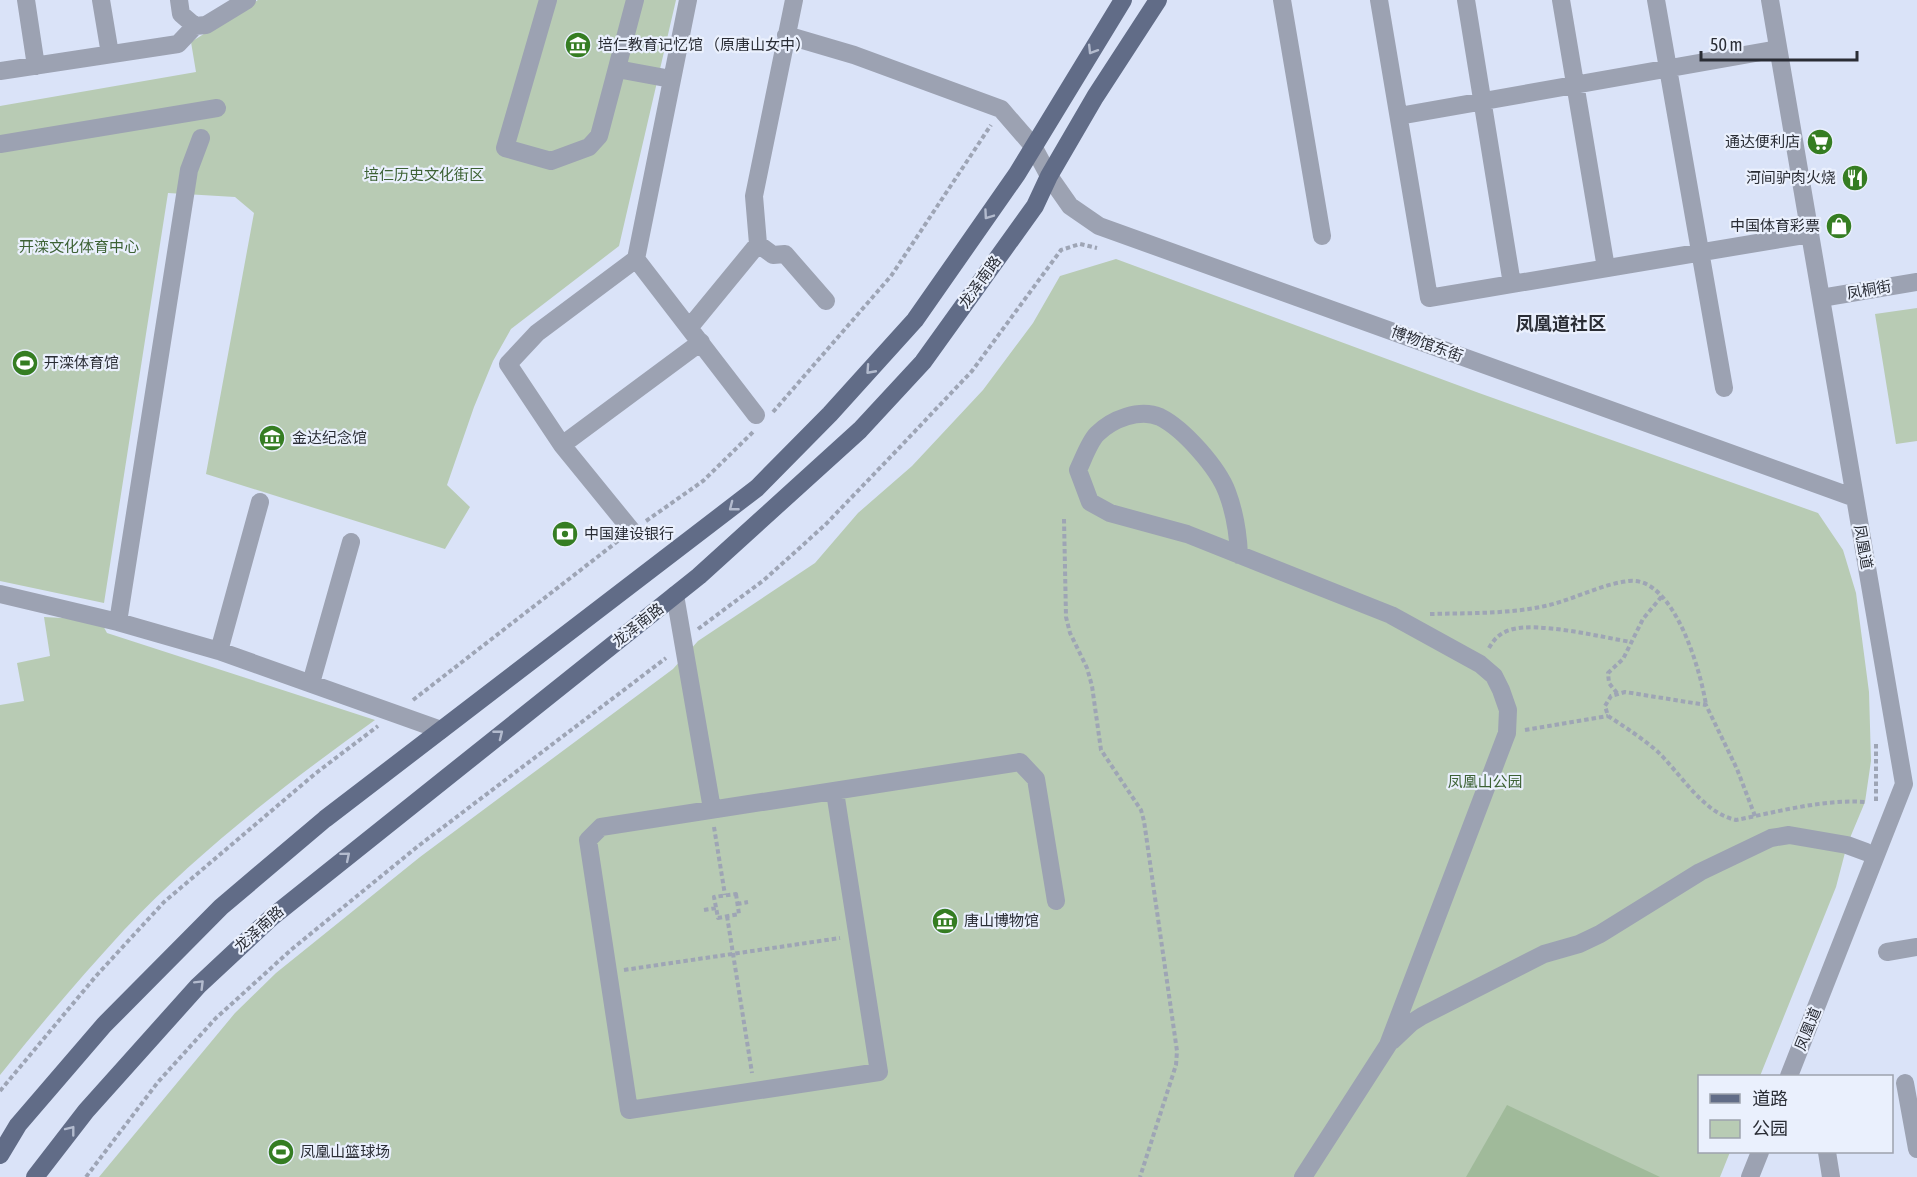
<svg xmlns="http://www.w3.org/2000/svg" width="1917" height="1177" viewBox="0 0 1917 1177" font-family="'Asap Condensed','Noto Sans SC',sans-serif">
<rect width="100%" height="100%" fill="#dae3f8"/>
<path fill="#b8cbb4" d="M 258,0 L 676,0 L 619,246 L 511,329 L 493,361 L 474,407 L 447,485 L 470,507 L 445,549 L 206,474 L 254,213 L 235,197 L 168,193 L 104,603 L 0,581 L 0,106 L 196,72 L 191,42 Z
M 1116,259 L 1479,393 L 1818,513 L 1843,550 L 1856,593 L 1869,692 L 1871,761 L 1865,802 L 1847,845 L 1836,887 L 1760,1076 L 1700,1076 L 1700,1152 L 1730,1152 L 1720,1177 L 99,1177 L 235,1013 L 276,973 L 420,857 L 673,669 L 698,641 L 815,563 L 858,513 L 912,466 L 983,390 L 1033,323 L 1060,276 Z
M 1917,308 L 1917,441 L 1896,444 L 1875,314 Z
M 44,617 L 100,620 L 107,633 L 375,720 C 287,783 199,851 124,930 C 81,977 39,1026 0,1075 L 0,705 L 24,701 L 17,663 L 50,656 Z"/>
<path fill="#a0ba9a" d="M 1507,1105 L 1660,1177 L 1466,1177 Z"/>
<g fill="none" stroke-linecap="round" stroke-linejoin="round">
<path stroke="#9ea5b5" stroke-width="4" stroke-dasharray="4.5 3" stroke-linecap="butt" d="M 773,412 L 891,276 L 991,125
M 1064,519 L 1066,617 L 1070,633 L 1087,668 L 1092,686 L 1101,750 L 1141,810 L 1144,821 L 1177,1051 L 1176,1065 L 1140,1177
M 646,521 L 703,481 L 753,432
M 1430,614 C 1469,613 1508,614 1545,606 C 1573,600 1601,584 1629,581 C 1674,576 1701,672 1706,705
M 698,629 L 764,580 L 825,525 L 900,447 L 972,371 L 1061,250 L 1080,244 L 1097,248
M 1489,648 C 1494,639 1500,633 1510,630 C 1536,621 1601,637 1631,642
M 1617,693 L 1609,683 L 1608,673 L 1623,659 L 1643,619 L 1662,596
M 413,700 L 618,541
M 1525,730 L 1608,716
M 1876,801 L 1876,743
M 1755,816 L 1737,769 L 1706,705 L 1625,692 L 1611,696 L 1605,706 L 1608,716 C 1625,727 1642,738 1657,751 C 1681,774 1703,813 1736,820 C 1777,812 1823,799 1865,802
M 714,827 L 725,895
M 736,894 L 739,914 L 718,918 L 714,897 Z
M 737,904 L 748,902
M 704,910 L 716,908
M 727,916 L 752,1073
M 624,970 L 840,938
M 0,1091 L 96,976 L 164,902 L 316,773 L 378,726
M 86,1177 L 158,1082 L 215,1019 L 292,949 L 417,847 L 666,658"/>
<path stroke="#9ca2b2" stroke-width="18" d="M 26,0 L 36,66
M 101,0 L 110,54
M 179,0 L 181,14 L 195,26 L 206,25 L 247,0
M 548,0 L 505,148 L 551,161 L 589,147 L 599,136 L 635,0
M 1282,0 L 1322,236
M 1379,0 L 1429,298 L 1810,234
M 1466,0 L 1512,284
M 1561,0 L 1606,268
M 1656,0 L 1724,388
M 1770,0 L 1904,784 L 1789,1076
M 786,35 L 854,55 L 1001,109 L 1033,146 L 1049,176 L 1070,206 L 1099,226 L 1855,498
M 617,69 L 671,79
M 0,71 L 178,44 L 195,26
M 1399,116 L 1778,49
M 201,138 L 189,170 L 118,622 L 219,651 L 441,730
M 0,144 L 217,108
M 758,244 L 773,255 L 785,254 L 826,301
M 636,259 L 756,415
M 1821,298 L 1917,282
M 689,328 L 758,244 L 754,196 L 794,0
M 562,445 L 701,342
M 632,531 L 562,445 L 508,364 L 537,333 L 636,259 L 688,0
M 1239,555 C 1238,532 1235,513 1227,492 C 1218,468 1184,429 1160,417 C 1140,408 1112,419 1097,434 C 1089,442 1083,460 1078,470 L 1090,502 L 1110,513 L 1187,534 L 1391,615 L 1480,664 L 1494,676 L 1501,690 L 1508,710 L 1507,733 L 1388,1045 L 1303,1177
M 0,594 L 118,622
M 675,595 L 712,809
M 219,651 L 260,502
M 311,683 L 351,542
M 835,792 L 879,1072 L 629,1110 L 588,840 L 601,827 L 1020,762 L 1036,779 L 1056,901
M 1887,952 L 1917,947
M 1392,1041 L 1411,1023 L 1422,1016 L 1544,954 L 1579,944 L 1600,934 L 1700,872 L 1771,838 L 1789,835 L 1847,845 L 1866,852
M 1905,1083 L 1917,1149
M 1827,1152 L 1831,1177
M 1750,1177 L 1760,1152"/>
<path stroke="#616c87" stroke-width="18" d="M 0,1155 L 18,1125 L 104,1025 L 221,907 L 325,819 L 757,488 L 830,414 L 915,320 L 1017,174 L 1123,0
M 35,1177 L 86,1111 L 198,986 L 272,917 L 699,576 L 860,430 L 923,362 L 1035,206 L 1049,176 L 1095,97 L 1158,0"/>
</g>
<defs><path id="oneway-chevron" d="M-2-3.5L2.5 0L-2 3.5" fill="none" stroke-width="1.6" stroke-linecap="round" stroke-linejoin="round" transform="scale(1.5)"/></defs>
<g stroke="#b3bbce">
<use href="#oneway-chevron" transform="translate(1092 50) rotate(122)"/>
<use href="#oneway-chevron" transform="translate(988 215) rotate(125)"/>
<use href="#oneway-chevron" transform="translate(870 370) rotate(132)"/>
<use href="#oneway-chevron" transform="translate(733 507) rotate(142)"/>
<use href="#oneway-chevron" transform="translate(499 734) rotate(-38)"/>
<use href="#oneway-chevron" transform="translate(346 856) rotate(-40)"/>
<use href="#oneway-chevron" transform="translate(200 984) rotate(-45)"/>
<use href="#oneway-chevron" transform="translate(71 1130) rotate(-52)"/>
</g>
<defs>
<symbol id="museum-disc" viewBox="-11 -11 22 22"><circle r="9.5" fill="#357d22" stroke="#eaf0fd"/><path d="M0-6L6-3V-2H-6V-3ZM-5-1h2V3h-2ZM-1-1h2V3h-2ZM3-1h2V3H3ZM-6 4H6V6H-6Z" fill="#fff"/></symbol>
<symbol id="supermarket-disc" viewBox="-11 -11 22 22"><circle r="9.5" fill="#357d22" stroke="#eaf0fd"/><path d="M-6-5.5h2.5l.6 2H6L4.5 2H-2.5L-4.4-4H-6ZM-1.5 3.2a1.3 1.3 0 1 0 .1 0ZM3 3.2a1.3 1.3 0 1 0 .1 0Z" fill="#fff"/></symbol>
<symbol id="restaurant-disc" viewBox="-11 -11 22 22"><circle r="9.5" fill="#357d22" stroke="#eaf0fd"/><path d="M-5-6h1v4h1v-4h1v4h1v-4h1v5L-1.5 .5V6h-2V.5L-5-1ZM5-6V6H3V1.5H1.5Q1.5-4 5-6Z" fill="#fff"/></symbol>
<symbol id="shop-disc" viewBox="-11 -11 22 22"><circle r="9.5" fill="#357d22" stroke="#eaf0fd"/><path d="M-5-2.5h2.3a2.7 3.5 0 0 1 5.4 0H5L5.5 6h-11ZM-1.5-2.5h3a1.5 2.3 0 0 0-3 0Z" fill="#fff"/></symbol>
<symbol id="stadium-disc" viewBox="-11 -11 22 22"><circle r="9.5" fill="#357d22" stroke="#eaf0fd"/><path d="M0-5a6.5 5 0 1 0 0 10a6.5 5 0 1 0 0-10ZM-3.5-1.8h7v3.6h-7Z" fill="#fff"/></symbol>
<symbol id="bank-disc" viewBox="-11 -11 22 22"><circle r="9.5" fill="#357d22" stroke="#eaf0fd"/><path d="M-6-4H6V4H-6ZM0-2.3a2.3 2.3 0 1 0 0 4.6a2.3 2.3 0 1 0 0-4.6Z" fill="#fff"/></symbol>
</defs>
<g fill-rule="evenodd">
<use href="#museum-disc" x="563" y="30" width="30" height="30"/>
<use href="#supermarket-disc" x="1805" y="127" width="30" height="30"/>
<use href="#restaurant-disc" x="1840" y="163" width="30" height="30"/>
<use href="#shop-disc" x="1824" y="211" width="30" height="30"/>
<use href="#stadium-disc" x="10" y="348" width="30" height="30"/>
<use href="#museum-disc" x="257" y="423" width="30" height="30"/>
<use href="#bank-disc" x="550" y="519" width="30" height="30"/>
<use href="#museum-disc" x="930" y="906" width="30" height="30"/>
<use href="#stadium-disc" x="266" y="1137" width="30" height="30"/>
</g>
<g text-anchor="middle" stroke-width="4.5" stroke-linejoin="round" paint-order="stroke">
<g font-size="15" fill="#2a2d35" stroke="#eaf0fd" text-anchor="start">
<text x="598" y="50">培仁教育记忆馆 （原唐山女中）</text>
<text x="1800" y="147" text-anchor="end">通达便利店</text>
<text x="1836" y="183" text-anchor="end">河间驴肉火烧</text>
<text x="1820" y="231" text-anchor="end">中国体育彩票</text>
<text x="44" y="368">开滦体育馆</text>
<text x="292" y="443">金达纪念馆</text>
<text x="584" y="539">中国建设银行</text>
<text x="964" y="926">唐山博物馆</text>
<text x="300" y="1157">凤凰山篮球场</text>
</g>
<g font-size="15" fill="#3d6235" stroke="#eaf0fd">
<text x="424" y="180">培仁历史文化街区</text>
<text x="79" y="252">开滦文化体育中心</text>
<text x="1485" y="787">凤凰山公园</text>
</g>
<g font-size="15" fill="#2a2d35" stroke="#eaf0fd">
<text transform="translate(980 282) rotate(-54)" y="5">龙泽南路</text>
<text transform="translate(1869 290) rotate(-10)" y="5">凤桐街</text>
<text transform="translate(1427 344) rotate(20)" y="5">博物馆东街</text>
<text transform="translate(1863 547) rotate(80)" y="5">凤凰道</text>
<text transform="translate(638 625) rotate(-38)" y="5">龙泽南路</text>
<text transform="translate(259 929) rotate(-42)" y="5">龙泽南路</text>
<text transform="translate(1808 1029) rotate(-68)" y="5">凤凰道</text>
</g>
<g font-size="18" font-weight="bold" fill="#2a2d35" stroke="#eaf0fd">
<text x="1561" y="330">凤凰道社区</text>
</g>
</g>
<rect x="1698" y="1075" width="195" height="78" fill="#eaf0fd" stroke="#9da2ad" stroke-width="1.5"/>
<rect x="1710" y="1094" width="30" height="9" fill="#616c87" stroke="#9da2ad" stroke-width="1.5"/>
<text x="1752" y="1105" font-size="18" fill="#2a2d35">道路</text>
<rect x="1710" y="1120" width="30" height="18" fill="#b8cbb4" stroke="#9da2ad" stroke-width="1.5"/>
<text x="1752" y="1135" font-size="18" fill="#2a2d35">公园</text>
<path d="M1701 51v9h156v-9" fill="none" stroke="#2a2d35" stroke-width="3"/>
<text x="1710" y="51" font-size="18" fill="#2a2d35" stroke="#eaf0fd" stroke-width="4.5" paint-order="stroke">50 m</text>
</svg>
